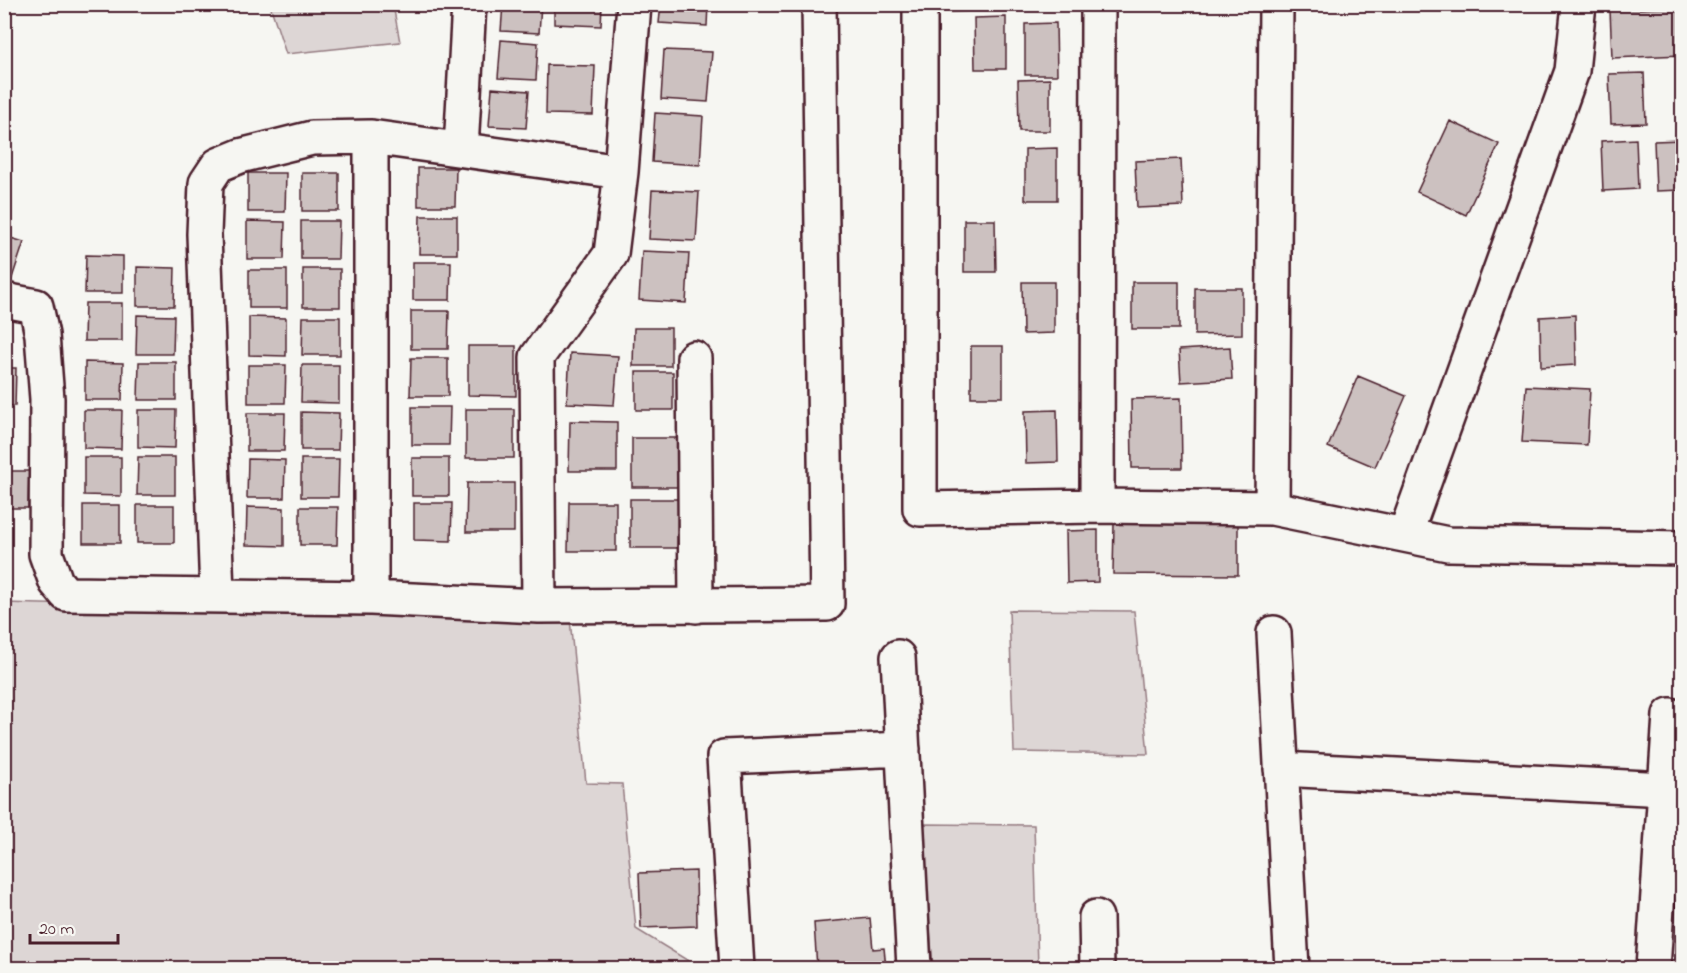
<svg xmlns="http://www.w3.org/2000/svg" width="1687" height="973" viewBox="0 0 1687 973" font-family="'Indie Flower',sans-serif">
<rect width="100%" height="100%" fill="#f6f6f2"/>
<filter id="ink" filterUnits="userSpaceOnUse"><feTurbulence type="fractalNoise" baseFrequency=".0167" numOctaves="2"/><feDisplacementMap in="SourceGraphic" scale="12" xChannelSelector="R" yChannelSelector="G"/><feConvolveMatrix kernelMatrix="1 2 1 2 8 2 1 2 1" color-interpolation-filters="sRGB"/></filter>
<g filter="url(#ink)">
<path fill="#ddd6d5" stroke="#947a80" stroke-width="1.5" d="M 270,5 L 393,5 L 400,42 L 286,54 Z
M 5,603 L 570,619 L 586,783 L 622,784 L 636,929 L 700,968 L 5,968 Z
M 1009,610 L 1134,611 L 1148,754 L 1014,752 Z
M 922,824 L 1034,825 L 1038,968 L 933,968 Z"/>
<path fill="#ccc1c0" stroke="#4a1f2b" stroke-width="1.5" d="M 503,4 L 541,4 L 539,33 L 501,31 Z
M 554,4 L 602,4 L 601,26 L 554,24 Z
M 661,4 L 708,4 L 707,26 L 659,23 Z
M 945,4 L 976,4 L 976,11 L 945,12 Z
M 1682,7 L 1682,55 L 1612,58 L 1610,10 Z
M 1006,17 L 1006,69 L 975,69 L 974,18 Z
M 1056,23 L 1057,75 L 1025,75 L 1025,24 Z
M 501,40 L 538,43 L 536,80 L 498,78 Z
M 664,50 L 712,52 L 708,102 L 661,99 Z
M 547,65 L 595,66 L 593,115 L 546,114 Z
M 1644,73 L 1646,123 L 1611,124 L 1609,74 Z
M 1677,74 L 1682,74 L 1682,124 L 1678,124 Z
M 1050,79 L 1050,131 L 1019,131 L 1018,80 Z
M 492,88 L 529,91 L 526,128 L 489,126 Z
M 655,113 L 703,116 L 700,165 L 652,162 Z
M 1450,121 L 1499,144 L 1466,215 L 1417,192 Z
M 1636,139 L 1638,189 L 1603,191 L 1601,141 Z
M 1682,140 L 1682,190 L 1656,191 L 1654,141 Z
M 1057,148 L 1057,200 L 1025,200 L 1025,149 Z
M 1181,159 L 1183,206 L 1137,208 L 1135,161 Z
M 418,168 L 456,168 L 455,206 L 418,206 Z
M 248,173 L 286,173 L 285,212 L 248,212 Z
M 302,173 L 339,173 L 339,211 L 302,211 Z
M 652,190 L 699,192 L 696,241 L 649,239 Z
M 420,216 L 457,216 L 457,254 L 419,254 Z
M 964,220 L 995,220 L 996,272 L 964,272 Z
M 247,221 L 285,222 L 284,259 L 247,259 Z
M 301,221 L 339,221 L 338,259 L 301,259 Z
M 4,236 L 24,242 L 12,278 L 4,276 Z
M 642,251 L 689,253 L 686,303 L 639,300 Z
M 86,255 L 123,256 L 123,293 L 85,293 Z
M 413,262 L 451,262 L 450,300 L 413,300 Z
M 137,267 L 175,268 L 174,306 L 137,306 Z
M 303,269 L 340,269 L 340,307 L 303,307 Z
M 249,270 L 287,270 L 287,308 L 249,308 Z
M 1022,282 L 1054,282 L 1054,333 L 1023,334 Z
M 1132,282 L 1179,282 L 1179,329 L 1132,329 Z
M 1195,288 L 1242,288 L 1242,334 L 1195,335 Z
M 85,303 L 122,303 L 122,341 L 84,341 Z
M 411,311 L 449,311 L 448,349 L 411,349 Z
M 137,315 L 174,316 L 173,354 L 136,354 Z
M 1575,315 L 1576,365 L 1541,367 L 1540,317 Z
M 249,317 L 286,318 L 286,356 L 249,355 Z
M 303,317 L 340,317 L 340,355 L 302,355 Z
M 634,328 L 671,328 L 671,366 L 633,366 Z
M 468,346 L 516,346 L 516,396 L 468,395 Z
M 971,346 L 1003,346 L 1003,397 L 971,397 Z
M 1230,347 L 1232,379 L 1181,382 L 1179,350 Z
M 570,353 L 618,356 L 614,405 L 567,403 Z
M 411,358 L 448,358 L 448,396 L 410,396 Z
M 85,362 L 123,363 L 122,400 L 85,400 Z
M 139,362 L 176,362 L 176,400 L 138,400 Z
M 248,365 L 286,365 L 285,403 L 248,403 Z
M 302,365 L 339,365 L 339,403 L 301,402 Z
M 4,368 L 16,368 L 15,406 L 4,406 Z
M 636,372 L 673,372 L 673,410 L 636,410 Z
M 1358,376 L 1406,396 L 1375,467 L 1328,447 Z
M 1526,386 L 1590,389 L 1587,445 L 1522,442 Z
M 1181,398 L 1182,468 L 1132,468 L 1131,399 Z
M 412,407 L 450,407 L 449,445 L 412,445 Z
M 466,409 L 514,409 L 514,458 L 466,458 Z
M 84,410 L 122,410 L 121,449 L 84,448 Z
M 138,410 L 176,410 L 175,448 L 138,447 Z
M 1057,410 L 1058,462 L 1026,463 L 1025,411 Z
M 301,412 L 339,413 L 338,450 L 301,450 Z
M 247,413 L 285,413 L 284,451 L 247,451 Z
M 570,421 L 617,422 L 617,471 L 569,471 Z
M 632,438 L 680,438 L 679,487 L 632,487 Z
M 84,457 L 121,457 L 121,496 L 84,495 Z
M 138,457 L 175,457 L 175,495 L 137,495 Z
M 412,458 L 449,458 L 449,496 L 412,496 Z
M 248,459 L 285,460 L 284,498 L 247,498 Z
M 301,459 L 339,459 L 338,497 L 301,497 Z
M 4,471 L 29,471 L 28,508 L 4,508 Z
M 467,483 L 514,483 L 514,532 L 466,532 Z
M 630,499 L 678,499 L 677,548 L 630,548 Z
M 569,502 L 616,502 L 616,551 L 568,551 Z
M 414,503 L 452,503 L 451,541 L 414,540 Z
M 83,505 L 120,505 L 120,543 L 83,543 Z
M 137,505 L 174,505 L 174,543 L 137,543 Z
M 247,507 L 284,508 L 284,546 L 246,545 Z
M 300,507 L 338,507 L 337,545 L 300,545 Z
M 1114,523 L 1238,523 L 1238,575 L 1113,574 Z
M 1098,530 L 1098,582 L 1067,583 L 1066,531 Z
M 696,871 L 697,926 L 641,928 L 639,873 Z
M 870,918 L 873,949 L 884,948 L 886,968 L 817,968 L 814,923 Z"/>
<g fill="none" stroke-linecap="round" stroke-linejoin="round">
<defs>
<path id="minor" d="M 920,4 L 920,509 L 1097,506 L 1272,508 L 1448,544 L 1682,548
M 461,149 L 469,4
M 4,300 L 36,306 L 42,335 L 47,399 L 46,554 L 56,582 L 66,594 L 371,598 L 539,606 L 827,604 L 819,4
M 694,358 L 696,606
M 1097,506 L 1098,4
M 1272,508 L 1276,4
M 1405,535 L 1572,71 L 1579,4
M 217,594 L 204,234 L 206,183 L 218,165 L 240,156 L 312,138 L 371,137 L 621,172
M 371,598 L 371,137
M 539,606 L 537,357 L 611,254 L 621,172 L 634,4
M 1274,633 L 1292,968
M 898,657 L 914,968
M 1281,769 L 1665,789
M 1096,917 L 1097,968
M 737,968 L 724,757 L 903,749
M 1653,968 L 1670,715"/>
</defs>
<use href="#minor" stroke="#4a1f2b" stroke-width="38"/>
<use href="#minor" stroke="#f6f6f2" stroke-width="33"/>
</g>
</g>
<rect width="1687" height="973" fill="none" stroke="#f6f6f2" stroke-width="24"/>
<rect x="12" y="12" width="1663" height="949" fill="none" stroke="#4a1f2b" stroke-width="2" filter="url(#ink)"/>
<path d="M30 934v9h88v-9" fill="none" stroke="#4a1f2b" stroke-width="3"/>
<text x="39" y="934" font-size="18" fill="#4a1f2b" stroke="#f6f6f2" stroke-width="4.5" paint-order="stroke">20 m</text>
</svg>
